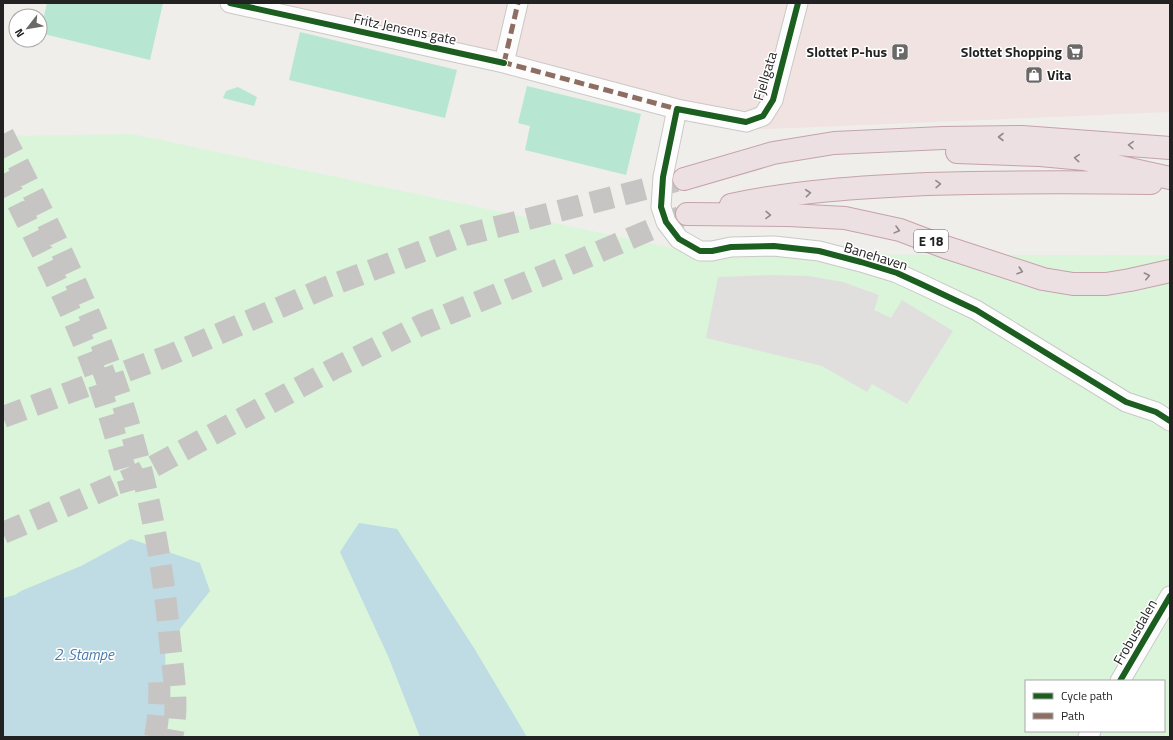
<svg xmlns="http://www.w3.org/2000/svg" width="1173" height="740" viewBox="0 0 1173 740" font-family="'Titillium Web',sans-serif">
<rect width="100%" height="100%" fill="#f0eeeb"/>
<path fill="#f1e3e1" d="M 239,3 L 1170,3 L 1170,112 L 742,130 Z"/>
<path fill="#daf5da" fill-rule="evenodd" d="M 132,134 L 701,254 L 1170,255 L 1170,737 L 3,737 L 3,136 ZM 1026,681 L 1164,681 L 1164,731 L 1026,731 Z"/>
<path fill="#b7e6d2" d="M 47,3 L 163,3 L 150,60 L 40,33 Z
M 300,32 L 457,70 L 445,118 L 289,80 Z
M 527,86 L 641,114 L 626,175 L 525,150 L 530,126 L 518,123 Z
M 238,87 L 257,97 L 254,106 L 223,98 L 226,91 Z"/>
<path fill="#e0dfde" d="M 771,275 L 809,276 L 843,282 L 879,295 L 874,310 L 891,318 L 902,300 L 953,331 L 907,404 L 872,384 L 867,392 L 822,366 L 706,338 L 718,277 Z"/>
<path fill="#bfdbe3" d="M 359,523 L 397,529 L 474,648 L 527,737 L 420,737 L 388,656 L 340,552 Z
M 131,539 L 200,563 L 210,591 L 165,648 L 167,737 L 3,737 L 3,598 L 15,595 L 21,591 L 81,566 Z"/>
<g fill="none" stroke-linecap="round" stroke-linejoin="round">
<path stroke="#c7c5c3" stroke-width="22" stroke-dasharray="22 11" stroke-linecap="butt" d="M 3,134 C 34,195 65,255 91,318 C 133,418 159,525 169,632 C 172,666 180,705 172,737
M 3,174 C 29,226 56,278 79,332 C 101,384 116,437 131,491
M 3,417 L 170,355 L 327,287 L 465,235 L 684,179
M 3,533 L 134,477 L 333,369 L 421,325 L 559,269 L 687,214
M 155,737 C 159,716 160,696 159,675"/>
<defs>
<path id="street" d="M 230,3 L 504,63 L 677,109 L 746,122 L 763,116 L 773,100 L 798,3
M 504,63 L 518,3
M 677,109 L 663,177 L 661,207 L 666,222 L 679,239 L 700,251 L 712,251 L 731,247 L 774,246 L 819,251 L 861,262 L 897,273 L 921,284 L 976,310 L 1126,402 L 1156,412 L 1170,421
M 1120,681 L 1170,596
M 1088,737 L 1091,731"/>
<path id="highway" d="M 957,152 L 1040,155 L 1084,159 L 1170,178
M 684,179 L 773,153 L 834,143 L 943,138 L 1022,137 L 1170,148
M 731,205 C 795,191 862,187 927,184 C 1002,182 1077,182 1151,183
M 687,214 L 789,215 L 845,218 L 900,230 L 945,247 L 1043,279 L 1073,284 L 1106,284 L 1130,280 L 1170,271"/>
</defs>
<use href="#street" stroke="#c9c8c7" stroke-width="21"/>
<use href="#highway" stroke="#c5a2ac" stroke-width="24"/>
<use href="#street" stroke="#fdfcfc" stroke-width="19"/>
<use href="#highway" stroke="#ece0e2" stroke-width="22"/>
<path stroke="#8d6e63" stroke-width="5" stroke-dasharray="10 5" stroke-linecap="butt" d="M 502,62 L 677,109
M 504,63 L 518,3"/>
<defs>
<path id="cycleway" d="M 230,3 L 504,63
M 798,3 L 773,100 L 763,116 L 746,122 L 677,109 L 663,177 L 661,207 L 666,222 L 679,239 L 700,251 L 712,251 L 731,247 L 774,246 L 819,251 L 861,262 L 897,273 L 921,284 L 976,310 L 1126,402 L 1156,412 L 1170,421
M 1120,681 L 1170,596"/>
</defs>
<use href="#cycleway" stroke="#fff" stroke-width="8"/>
<use href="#cycleway" stroke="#1b5e20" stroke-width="6"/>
</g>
<defs><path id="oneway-chevron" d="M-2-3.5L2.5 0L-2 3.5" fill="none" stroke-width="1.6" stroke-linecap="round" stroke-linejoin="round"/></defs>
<g stroke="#918a8c">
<use href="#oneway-chevron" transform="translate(1001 137) rotate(180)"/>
<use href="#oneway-chevron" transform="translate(1131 145) rotate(-176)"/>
<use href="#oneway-chevron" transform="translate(1077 158) rotate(-175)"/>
<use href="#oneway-chevron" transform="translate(938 184) rotate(-2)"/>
<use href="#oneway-chevron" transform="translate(808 193) rotate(-6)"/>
<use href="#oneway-chevron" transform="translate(768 215) rotate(1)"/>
<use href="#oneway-chevron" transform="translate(897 230) rotate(15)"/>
<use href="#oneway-chevron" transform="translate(1020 271) rotate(18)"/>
<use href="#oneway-chevron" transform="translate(1147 276) rotate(-13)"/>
</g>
<defs>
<symbol id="parking-square" viewBox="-11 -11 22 22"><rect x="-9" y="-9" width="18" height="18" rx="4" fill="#6a6968" stroke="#fff"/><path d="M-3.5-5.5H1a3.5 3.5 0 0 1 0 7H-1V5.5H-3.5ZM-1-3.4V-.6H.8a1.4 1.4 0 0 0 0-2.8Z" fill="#fff"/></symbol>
<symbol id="supermarket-square" viewBox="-11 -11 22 22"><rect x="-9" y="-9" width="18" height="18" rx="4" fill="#6a6968" stroke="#fff"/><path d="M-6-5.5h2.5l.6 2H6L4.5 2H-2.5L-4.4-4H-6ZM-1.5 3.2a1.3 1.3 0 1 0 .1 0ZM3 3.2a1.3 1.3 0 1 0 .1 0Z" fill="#fff"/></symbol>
<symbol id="shop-square" viewBox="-11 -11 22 22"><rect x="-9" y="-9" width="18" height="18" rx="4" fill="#6a6968" stroke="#fff"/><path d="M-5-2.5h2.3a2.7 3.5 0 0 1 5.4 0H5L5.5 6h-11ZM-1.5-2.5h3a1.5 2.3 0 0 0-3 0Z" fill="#fff"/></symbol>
</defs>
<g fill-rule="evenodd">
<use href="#parking-square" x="890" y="42" width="20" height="20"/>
<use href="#supermarket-square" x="1065" y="42" width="20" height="20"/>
<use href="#shop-square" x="1024" y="65" width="20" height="20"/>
</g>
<g text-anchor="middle" stroke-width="3" stroke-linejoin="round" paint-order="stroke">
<rect fill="#fff" stroke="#646464" stroke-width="1" x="914" y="230" width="34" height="22" rx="3"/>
<g font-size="13" font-weight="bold" fill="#222">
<text x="931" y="246">E 18</text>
</g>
<g font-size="14" fill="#222" stroke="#fff">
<text transform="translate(405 29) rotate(12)" y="5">Fritz Jensens gate</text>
<text transform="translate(765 76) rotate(-73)" y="5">Fjellgata</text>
<text transform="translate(876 256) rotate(17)" y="5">Banehaven</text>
<text transform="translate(1135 632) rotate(-60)" y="5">Frobusdalen</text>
</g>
<g font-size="14" font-weight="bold" fill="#222" stroke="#fff" text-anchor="end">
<text x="887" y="57">Slottet P-hus</text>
<text x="1062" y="57">Slottet Shopping</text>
<text x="1047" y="80" text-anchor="start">Vita</text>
</g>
<g font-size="15" font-style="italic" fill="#4a7aab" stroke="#fff">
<text x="84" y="660">2. Stampe</text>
</g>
</g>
<rect width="1173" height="740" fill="none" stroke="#222222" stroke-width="8"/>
<rect x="1025" y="680" width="140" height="52" fill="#ffffff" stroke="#a7a7a7"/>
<rect x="1033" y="693" width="20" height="6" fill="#1b5e20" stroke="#a7a7a7"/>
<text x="1061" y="700" font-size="12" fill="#222222">Cycle path</text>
<rect x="1033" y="713" width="20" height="6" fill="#8d6e63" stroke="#a7a7a7"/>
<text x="1061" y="720" font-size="12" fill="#222222">Path</text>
<g transform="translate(28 28) rotate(239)"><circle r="19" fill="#ffffff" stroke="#a7a7a7"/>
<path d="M0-3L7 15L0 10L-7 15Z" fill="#6a6968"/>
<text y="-6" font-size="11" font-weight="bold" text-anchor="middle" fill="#222222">N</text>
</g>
</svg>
